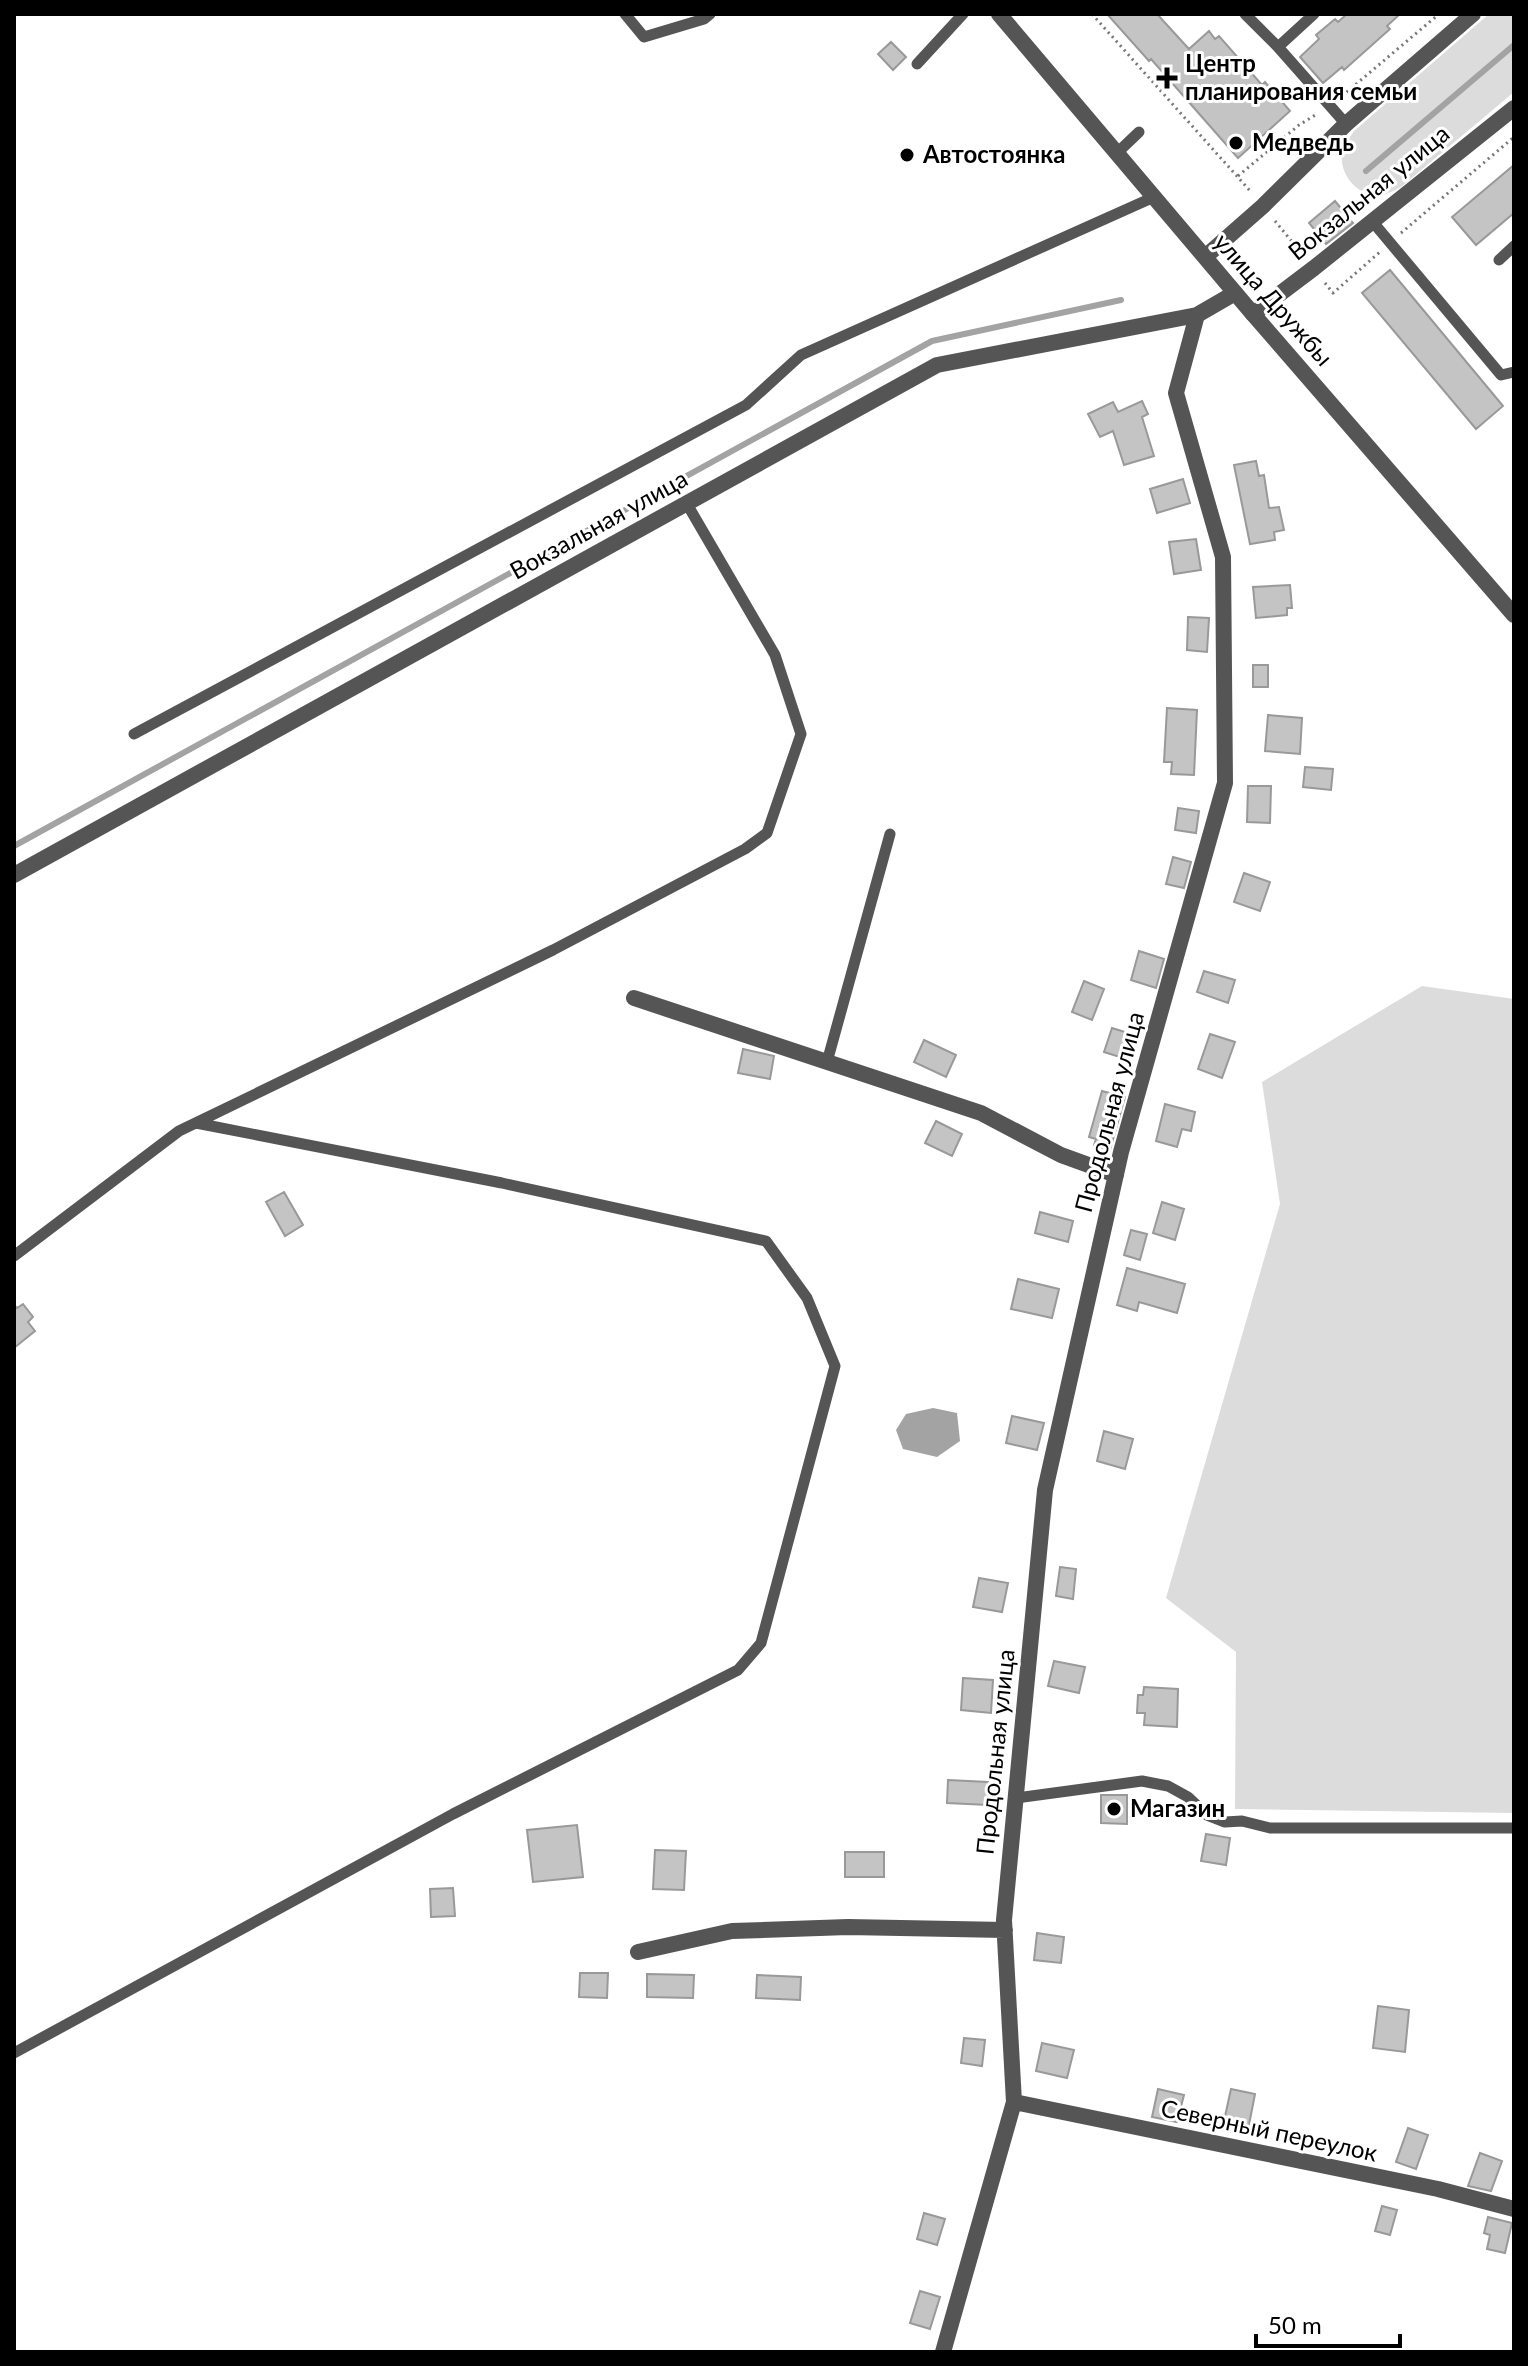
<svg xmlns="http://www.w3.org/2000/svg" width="1528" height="2366" viewBox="0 0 1528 2366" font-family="Lato,sans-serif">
<rect width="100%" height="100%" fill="#fff"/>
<path fill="#dcdcdc" d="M 1489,14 L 1514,14 L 1514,92 L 1401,187 C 1395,190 1388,194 1382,195 C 1357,198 1336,172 1343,147 C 1345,142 1351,136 1354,131 Z
M 1422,986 L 1514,999 L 1514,1813 L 1235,1809 L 1236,1652 L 1166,1598 L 1280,1204 L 1262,1082 Z"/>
<path fill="#a3a3a3" d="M 933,1408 L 957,1413 L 960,1441 L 937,1457 L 903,1449 L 896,1430 L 906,1414 Z"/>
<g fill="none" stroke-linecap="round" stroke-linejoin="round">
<path stroke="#a3a3a3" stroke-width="6" d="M 1366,171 L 1514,45
M 14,846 L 932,341 L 1121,300"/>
</g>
<path fill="#c4c4c4" stroke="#999" stroke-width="2" d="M 1107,14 L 1157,14 L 1189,49 L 1209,31 L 1215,39 L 1219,36 L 1262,85 L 1265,82 L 1290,111 L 1238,158 L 1151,59 L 1149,61 Z
M 1347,14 L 1400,14 L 1387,26 L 1390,29 L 1344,70 L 1342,67 L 1323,83 L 1300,57 L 1319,39 L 1316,35 L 1335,19 L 1338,22 Z
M 891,42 L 906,57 L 893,70 L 878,54 Z
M 1514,165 L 1514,213 L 1476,245 L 1452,217 Z
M 1335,201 L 1353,223 L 1326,244 L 1309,223 Z
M 1390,270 L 1503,406 L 1476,429 L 1362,293 Z
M 1142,401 L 1148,414 L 1142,417 L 1154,456 L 1124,465 L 1113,431 L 1100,437 L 1088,414 L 1113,402 L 1118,412 Z
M 1256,461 L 1259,476 L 1264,475 L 1269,508 L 1279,507 L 1284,530 L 1274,532 L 1275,540 L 1250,544 L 1234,465 Z
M 1183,479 L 1190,503 L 1157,513 L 1150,489 Z
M 1196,539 L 1201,570 L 1174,574 L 1169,542 Z
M 1290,585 L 1292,608 L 1287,608 L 1287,615 L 1256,618 L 1253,587 Z
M 1188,617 L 1209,618 L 1207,652 L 1187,650 Z
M 1253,665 L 1268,665 L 1268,687 L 1253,687 Z
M 1167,708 L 1197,710 L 1194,775 L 1171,774 L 1172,762 L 1164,762 Z
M 1268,715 L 1302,718 L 1300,754 L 1265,751 Z
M 1305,767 L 1333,769 L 1331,790 L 1303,787 Z
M 1248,786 L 1271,786 L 1270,823 L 1247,822 Z
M 1178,808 L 1199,811 L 1196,833 L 1175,830 Z
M 1173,857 L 1191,862 L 1184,888 L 1166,884 Z
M 1244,873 L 1270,882 L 1260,911 L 1234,902 Z
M 1139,951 L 1164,959 L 1156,988 L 1131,980 Z
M 1204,971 L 1235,980 L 1228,1003 L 1197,992 Z
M 1084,981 L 1104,989 L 1092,1020 L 1072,1012 Z
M 1112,1028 L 1128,1033 L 1120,1057 L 1104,1052 Z
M 1210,1034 L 1235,1042 L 1222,1078 L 1198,1069 Z
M 924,1040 L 956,1055 L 946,1077 L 914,1062 Z
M 743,1049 L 774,1056 L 770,1079 L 738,1073 Z
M 1102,1091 L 1125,1097 L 1110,1150 L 1094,1145 L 1096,1139 L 1089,1137 Z
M 1165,1104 L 1195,1112 L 1191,1131 L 1182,1129 L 1177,1147 L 1156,1141 Z
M 936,1121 L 962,1134 L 952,1156 L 925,1143 Z
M 284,1192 L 303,1225 L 285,1236 L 266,1202 Z
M 1162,1202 L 1184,1209 L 1175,1240 L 1153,1233 Z
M 1040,1212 L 1073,1221 L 1068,1242 L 1035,1233 Z
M 1131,1230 L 1147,1234 L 1140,1260 L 1124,1255 Z
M 1127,1268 L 1185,1284 L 1177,1313 L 1139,1302 L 1137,1311 L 1117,1305 Z
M 1018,1279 L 1059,1289 L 1052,1318 L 1011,1309 Z
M 23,1304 L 33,1317 L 28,1322 L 35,1331 L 14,1348 L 14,1305 L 17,1308 Z
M 1012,1416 L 1044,1423 L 1037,1450 L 1006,1443 Z
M 1104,1431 L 1133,1439 L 1125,1469 L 1097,1461 Z
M 1060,1567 L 1076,1569 L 1073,1599 L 1056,1596 Z
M 979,1578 L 1008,1583 L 1002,1612 L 973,1607 Z
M 1054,1661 L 1085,1667 L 1079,1693 L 1048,1686 Z
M 963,1678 L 993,1680 L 991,1713 L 961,1710 Z
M 1144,1687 L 1178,1689 L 1177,1727 L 1144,1725 L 1145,1713 L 1137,1713 L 1138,1695 L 1143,1695 Z
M 948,1780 L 988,1782 L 988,1805 L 947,1803 Z
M 1101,1795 L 1127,1795 L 1127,1824 L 1101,1823 Z
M 577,1825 L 583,1877 L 533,1882 L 527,1830 Z
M 1206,1834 L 1230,1838 L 1226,1865 L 1201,1861 Z
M 655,1850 L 686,1851 L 684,1890 L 653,1889 Z
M 845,1852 L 884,1852 L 884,1877 L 845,1877 Z
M 453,1888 L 455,1916 L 431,1917 L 430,1889 Z
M 1037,1933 L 1064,1937 L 1061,1963 L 1034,1960 Z
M 580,1973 L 608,1973 L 607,1998 L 579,1997 Z
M 647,1974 L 694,1975 L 693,1998 L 647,1997 Z
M 757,1975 L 801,1977 L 800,2000 L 756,1998 Z
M 1378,2006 L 1409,2010 L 1405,2052 L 1373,2048 Z
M 964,2038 L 985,2040 L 982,2066 L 961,2063 Z
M 1042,2043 L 1074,2050 L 1067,2078 L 1036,2071 Z
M 1158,2089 L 1184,2095 L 1177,2122 L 1152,2117 Z
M 1231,2089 L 1255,2094 L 1247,2135 L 1222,2130 Z
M 1408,2128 L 1428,2135 L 1416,2169 L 1396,2162 Z
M 1480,2153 L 1502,2161 L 1491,2191 L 1468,2186 Z
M 1382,2206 L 1397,2210 L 1390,2235 L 1375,2231 Z
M 924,2213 L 945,2219 L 937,2245 L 917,2239 Z
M 1488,2217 L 1512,2223 L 1505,2253 L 1487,2249 L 1490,2235 L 1484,2233 Z
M 920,2291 L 940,2297 L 930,2329 L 910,2323 Z"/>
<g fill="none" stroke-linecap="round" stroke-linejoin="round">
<path stroke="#777" stroke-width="3" stroke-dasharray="2 4" stroke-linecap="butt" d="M 1092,14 L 1252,193
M 1342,96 L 1439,14
M 1238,176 L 1299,125 L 1317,114
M 1275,221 L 1303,255
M 1401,233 L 1514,137
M 1325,283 L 1333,293 L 1381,251"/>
<path stroke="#555" stroke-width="11" d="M 625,14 L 644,37 L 704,19 L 710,14
M 1245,14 L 1278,47 L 1346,124
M 1278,47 L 1314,14
M 917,64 L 963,14
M 1117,153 L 1139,132
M 1372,221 L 1501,375 L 1514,372
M 1499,260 L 1514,246
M 134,734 L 746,405 L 801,355 L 1154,197
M 827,1062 L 890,834
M 14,1256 L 179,1131 L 553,950 L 745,849 L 767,833 L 801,734 L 775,655 L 687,504
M 1016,1798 L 1142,1781 L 1168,1786 L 1188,1797 L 1207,1815 L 1225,1822 L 1242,1821 L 1270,1828 L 1514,1828
M 14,2053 L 453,1814 L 738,1670 L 761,1643 L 835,1366 L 807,1298 L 766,1241 L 502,1183 L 196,1123"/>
<path stroke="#555" stroke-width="16" d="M 1253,314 L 1514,615
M 14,875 L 937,365 L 1197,315 L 1235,293
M 634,998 L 981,1113 L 1061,1155 L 1116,1175
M 638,1952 L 732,1931 L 848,1927 L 1005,1930
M 1014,2102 L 1438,2189 L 1514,2209
M 943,2352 L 1014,2102 L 1004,1920 L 1045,1490 L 1121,1152 L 1225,783 L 1223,557 L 1176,393 L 1197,315"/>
<path stroke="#555" stroke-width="16" d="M 999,14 L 1253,314 L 1314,268 L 1514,108
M 1205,257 L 1263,206 L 1346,124 L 1473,14"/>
</g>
<g fill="#000" stroke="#fff" stroke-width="3">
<path d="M1163 66h8v8h8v8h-8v8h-8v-8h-8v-8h8z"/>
<circle cx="1236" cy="143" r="8"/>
<circle cx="907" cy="155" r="8"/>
<circle cx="1114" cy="1809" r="8"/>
</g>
<g text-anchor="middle" stroke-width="6" stroke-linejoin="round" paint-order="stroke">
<g font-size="24" font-weight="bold" fill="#000" stroke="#fff" text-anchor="start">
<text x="1185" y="72">Центр<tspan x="1185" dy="28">планирования семьи</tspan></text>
<text x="1252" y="151">Медведь</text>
<text x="923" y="163">Автостоянка</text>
<text x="1130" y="1817">Магазин</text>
</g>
<g font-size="24" fill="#000" stroke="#fff">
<text transform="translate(1369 193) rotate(-39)" y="8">Вокзальная улица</text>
<text transform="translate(1273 300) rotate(49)" y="8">улица Дружбы</text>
<text transform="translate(599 525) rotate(-29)" y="8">Вокзальная улица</text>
<text transform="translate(1110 1112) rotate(-75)" y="8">Продольная улица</text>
<text transform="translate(996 1752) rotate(-84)" y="8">Продольная улица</text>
<text transform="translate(1269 2131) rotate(12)" y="8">Северный переулок</text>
</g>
</g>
<rect width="1528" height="2366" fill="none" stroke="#000000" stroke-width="32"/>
<path d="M1256 2334v12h144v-12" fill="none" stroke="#000000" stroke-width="4"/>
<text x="1268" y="2334" font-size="24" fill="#000000" stroke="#ffffff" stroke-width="6" paint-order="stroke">50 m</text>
</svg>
